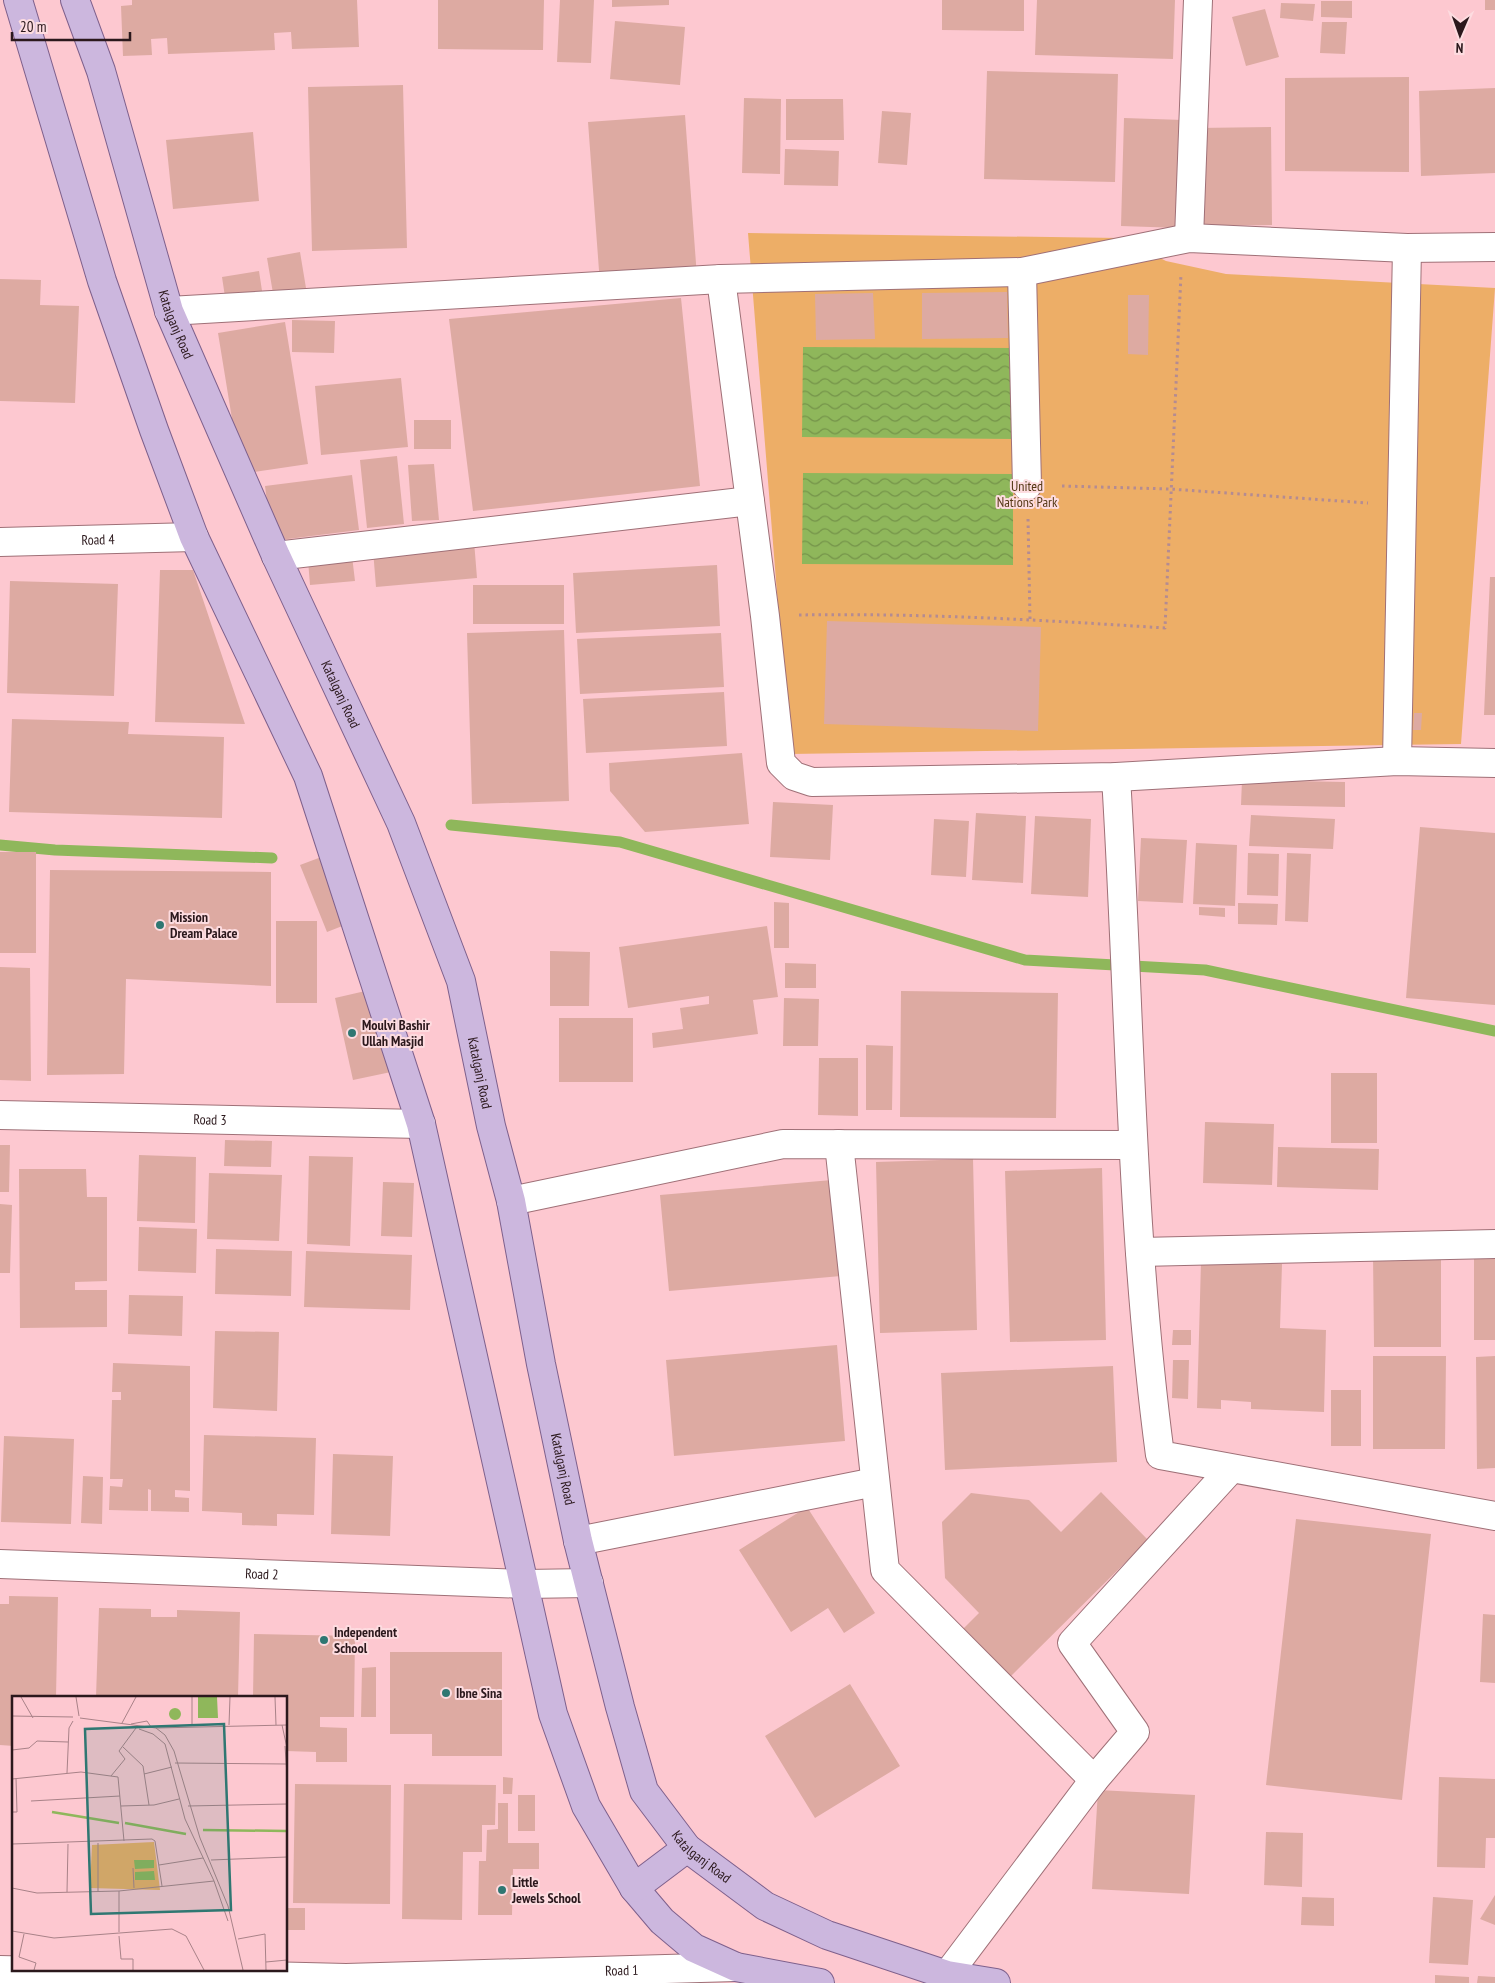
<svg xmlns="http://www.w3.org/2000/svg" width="1495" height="1983" viewBox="0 0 1495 1983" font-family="'PT Sans Narrow',sans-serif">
<defs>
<pattern id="water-waves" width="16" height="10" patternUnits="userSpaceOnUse" patternTransform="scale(1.25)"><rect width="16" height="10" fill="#8fb75b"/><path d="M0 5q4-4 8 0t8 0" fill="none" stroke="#75944a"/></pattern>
</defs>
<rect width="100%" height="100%" fill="#fdc8d0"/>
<path fill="#edae67" d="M 748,233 L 1120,238 L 1166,261 L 1226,274 L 1495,288 L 1461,744 L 790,754 Z"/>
<path fill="url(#water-waves)" d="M 803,347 L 1014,348 L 1013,439 L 802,437 Z
M 803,473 L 1013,474 L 1013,565 L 802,564 Z"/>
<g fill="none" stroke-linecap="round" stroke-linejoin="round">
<path stroke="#8fb75b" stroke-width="11" d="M 451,825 L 620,842 L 1025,960 L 1205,970 L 1495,1031
M 0,845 L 55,850 L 272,858"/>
</g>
<path fill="#ddaaa2" d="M 132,0 L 357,0 L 359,47 L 292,49 L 291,32 L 274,33 L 275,50 L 168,54 L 167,38 L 151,39 L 152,55 L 123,56 L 121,6 L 132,5 Z
M 438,0 L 544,0 L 543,50 L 438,49 Z
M 560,0 L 594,0 L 591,63 L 557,62 Z
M 612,0 L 669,0 L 669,5 L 612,7 Z
M 942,0 L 1024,0 L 1024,31 L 942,30 Z
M 1037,0 L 1175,0 L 1173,59 L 1035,55 Z
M 1485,0 L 1495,0 L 1495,10 L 1485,10 Z
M 1321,1 L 1352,1 L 1352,18 L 1321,17 Z
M 1281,3 L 1315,4 L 1313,21 L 1280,18 Z
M 1265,9 L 1279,57 L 1246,66 L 1232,17 Z
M 615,21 L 685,27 L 680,85 L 610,79 Z
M 1322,22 L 1347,22 L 1345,54 L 1320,53 Z
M 987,71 L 1118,74 L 1115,182 L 984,179 Z
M 1409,77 L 1409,172 L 1285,171 L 1285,78 Z
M 403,85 L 407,248 L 312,251 L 308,87 Z
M 1495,88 L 1495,173 L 1421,176 L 1419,91 Z
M 744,98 L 781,99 L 780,174 L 742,173 Z
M 786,99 L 843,99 L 844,140 L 786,140 Z
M 882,111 L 911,113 L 907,165 L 878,163 Z
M 685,115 L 697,277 L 600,284 L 588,122 Z
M 1124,118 L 1183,120 L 1180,228 L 1121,226 Z
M 1271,127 L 1272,225 L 1199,226 L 1198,128 Z
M 253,132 L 259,201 L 173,209 L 166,140 Z
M 785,149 L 839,151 L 838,186 L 784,185 Z
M 300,252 L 308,300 L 275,305 L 267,258 Z
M 259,271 L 264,304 L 227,310 L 222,277 Z
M 0,279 L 41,280 L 40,305 L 79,306 L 75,403 L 0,401 Z
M 1007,292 L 1008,338 L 922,339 L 922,293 Z
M 873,293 L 875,339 L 816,340 L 815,294 Z
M 1128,295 L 1149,295 L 1148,355 L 1128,354 Z
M 681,298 L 700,486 L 473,511 L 449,319 Z
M 292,320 L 335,321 L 334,353 L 292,352 Z
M 285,322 L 308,464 L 241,474 L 218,333 Z
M 401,378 L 408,447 L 321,455 L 315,386 Z
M 414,420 L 451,420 L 451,449 L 414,449 Z
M 397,456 L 404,524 L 367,528 L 360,460 Z
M 434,464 L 439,520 L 412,521 L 408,465 Z
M 352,475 L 359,530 L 272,541 L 265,486 Z
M 474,541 L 477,578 L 376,587 L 373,550 Z
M 352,556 L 355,581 L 310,585 L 308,560 Z
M 717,565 L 720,626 L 576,633 L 573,573 Z
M 160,570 L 193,570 L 245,724 L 155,722 Z
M 1490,577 L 1495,577 L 1495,715 L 1484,715 Z
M 10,581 L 118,584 L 114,696 L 7,693 Z
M 473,585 L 564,585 L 564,624 L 473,624 Z
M 827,621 L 1041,627 L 1038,731 L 824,724 Z
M 564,630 L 569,801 L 472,804 L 467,633 Z
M 721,633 L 724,687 L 580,694 L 577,639 Z
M 724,692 L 727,746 L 586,753 L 583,699 Z
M 1414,713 L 1422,713 L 1421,730 L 1413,730 Z
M 12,719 L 129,722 L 128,734 L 224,737 L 222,818 L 9,812 Z
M 742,753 L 749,824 L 645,832 L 610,791 L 609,763 Z
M 1242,780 L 1345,782 L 1345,807 L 1241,805 Z
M 773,802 L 833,805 L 830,860 L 770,857 Z
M 976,813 L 1026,816 L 1023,883 L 972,880 Z
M 1251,815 L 1335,819 L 1333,849 L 1249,846 Z
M 1035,816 L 1091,819 L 1088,897 L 1031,894 Z
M 934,819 L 969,821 L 966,877 L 931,875 Z
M 1420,827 L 1495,833 L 1495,1005 L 1406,998 Z
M 1141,838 L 1187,840 L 1183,903 L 1138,901 Z
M 1196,843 L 1237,845 L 1235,906 L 1193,904 Z
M 0,852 L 36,852 L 36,953 L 0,953 Z
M 1248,853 L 1279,854 L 1278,896 L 1247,895 Z
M 1287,853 L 1311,854 L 1308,922 L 1285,921 Z
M 324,856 L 350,923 L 327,932 L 300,865 Z
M 50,870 L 271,872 L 271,986 L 126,979 L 124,1074 L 47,1075 Z
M 774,902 L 789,903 L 789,948 L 774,948 Z
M 1238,903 L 1278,904 L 1277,925 L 1238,924 Z
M 1199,907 L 1225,908 L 1225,917 L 1199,915 Z
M 276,921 L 317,921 L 317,1003 L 276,1003 Z
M 767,926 L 778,997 L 753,1000 L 758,1034 L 653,1048 L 652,1033 L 683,1029 L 680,1008 L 709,1004 L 709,996 L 628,1008 L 619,947 Z
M 550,951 L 590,952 L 589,1006 L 550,1006 Z
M 785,963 L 816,964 L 816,988 L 785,988 Z
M 0,967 L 30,968 L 31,1081 L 0,1080 Z
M 374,989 L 391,1072 L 353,1080 L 335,998 Z
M 901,991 L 1058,993 L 1056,1118 L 900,1117 Z
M 784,998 L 819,999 L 818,1046 L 783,1046 Z
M 559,1018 L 633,1018 L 633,1082 L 559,1082 Z
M 866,1045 L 893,1046 L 892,1110 L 866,1110 Z
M 819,1058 L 858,1058 L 858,1116 L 818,1115 Z
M 1331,1073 L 1377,1073 L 1377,1143 L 1331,1143 Z
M 1205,1122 L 1274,1124 L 1272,1185 L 1203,1183 Z
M 225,1140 L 272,1141 L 271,1167 L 224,1166 Z
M 0,1145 L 10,1145 L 9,1192 L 0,1192 Z
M 1278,1147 L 1379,1149 L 1378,1190 L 1277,1187 Z
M 139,1155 L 196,1157 L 195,1223 L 137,1221 Z
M 309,1156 L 353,1157 L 350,1246 L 307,1244 Z
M 973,1159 L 977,1330 L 880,1333 L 876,1162 Z
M 1102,1168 L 1106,1340 L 1010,1342 L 1005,1171 Z
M 19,1169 L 86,1169 L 87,1197 L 107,1197 L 107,1281 L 75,1282 L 75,1290 L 107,1290 L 107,1327 L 20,1328 Z
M 209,1173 L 282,1175 L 279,1241 L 207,1239 Z
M 832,1180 L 841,1276 L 669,1291 L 660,1195 Z
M 383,1182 L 414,1183 L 412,1237 L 381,1236 Z
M 0,1204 L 12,1205 L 10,1273 L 0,1273 Z
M 139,1227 L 197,1229 L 196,1273 L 138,1271 Z
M 216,1249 L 292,1251 L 291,1296 L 215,1294 Z
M 306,1251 L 412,1255 L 410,1310 L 304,1307 Z
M 1373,1254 L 1441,1254 L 1441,1347 L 1374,1347 Z
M 1474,1256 L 1495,1256 L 1495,1340 L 1474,1340 Z
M 1201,1262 L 1282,1264 L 1280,1328 L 1326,1330 L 1324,1412 L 1251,1409 L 1251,1402 L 1221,1400 L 1221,1409 L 1197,1408 Z
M 129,1295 L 183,1296 L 182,1336 L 128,1334 Z
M 1173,1330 L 1191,1330 L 1191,1345 L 1172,1345 Z
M 215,1331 L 279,1332 L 277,1411 L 213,1408 Z
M 837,1345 L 845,1441 L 674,1456 L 666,1360 Z
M 1373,1356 L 1446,1356 L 1445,1449 L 1373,1449 Z
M 1495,1356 L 1495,1468 L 1477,1469 L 1476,1357 Z
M 1173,1360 L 1189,1360 L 1188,1399 L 1172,1398 Z
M 113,1363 L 190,1366 L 190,1491 L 175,1490 L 175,1497 L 189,1498 L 189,1512 L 151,1511 L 151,1490 L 148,1489 L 148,1511 L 109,1510 L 110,1486 L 122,1487 L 123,1479 L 110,1479 L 112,1400 L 121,1400 L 121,1392 L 112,1392 Z
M 1113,1366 L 1117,1462 L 945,1470 L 941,1373 Z
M 1331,1390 L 1361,1390 L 1361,1446 L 1331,1446 Z
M 204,1435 L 316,1438 L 314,1515 L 277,1514 L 277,1526 L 242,1525 L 242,1513 L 202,1511 Z
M 4,1436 L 74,1439 L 71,1524 L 1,1522 Z
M 333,1454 L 393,1456 L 390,1536 L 331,1534 Z
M 83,1476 L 103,1477 L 102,1524 L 81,1523 Z
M 1101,1492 L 1148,1540 L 1004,1683 L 956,1636 L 979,1613 L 945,1578 L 942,1522 L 971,1493 L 1029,1500 L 1061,1532 Z
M 807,1507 L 875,1613 L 844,1633 L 828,1608 L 791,1632 L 739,1550 Z
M 1296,1519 L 1431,1534 L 1402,1800 L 1266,1785 Z
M 9,1596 L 58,1597 L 56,1697 L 14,1697 L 14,1746 L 0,1745 L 0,1604 L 9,1604 Z
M 99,1608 L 151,1609 L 151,1617 L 177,1617 L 177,1610 L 240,1612 L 238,1697 L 96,1697 Z
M 1483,1614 L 1495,1615 L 1495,1683 L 1480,1682 Z
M 254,1634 L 355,1636 L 354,1717 L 320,1717 L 320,1727 L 347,1728 L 347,1762 L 316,1762 L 316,1752 L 286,1751 L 286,1697 L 253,1697 Z
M 390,1652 L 502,1652 L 502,1756 L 432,1756 L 432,1734 L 390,1734 Z
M 376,1667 L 376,1717 L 361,1717 L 362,1668 Z
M 850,1684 L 900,1766 L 815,1818 L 765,1736 Z
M 503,1777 L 513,1778 L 512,1794 L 503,1794 Z
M 1439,1777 L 1495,1779 L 1495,1838 L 1486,1838 L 1485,1868 L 1437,1867 Z
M 295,1784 L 391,1785 L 390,1904 L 293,1903 Z
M 404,1784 L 496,1785 L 495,1825 L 482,1825 L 482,1852 L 463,1852 L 462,1920 L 402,1919 Z
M 1098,1790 L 1195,1795 L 1189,1894 L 1092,1889 Z
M 518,1795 L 535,1795 L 535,1831 L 518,1831 Z
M 498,1803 L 508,1803 L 508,1843 L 539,1843 L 539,1869 L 513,1869 L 512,1915 L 478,1915 L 479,1861 L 486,1861 L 487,1830 L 498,1829 Z
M 1266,1832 L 1303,1833 L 1302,1887 L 1264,1885 Z
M 1495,1895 L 1495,1925 L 1480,1919 Z
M 1302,1897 L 1334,1898 L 1334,1926 L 1301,1925 Z
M 1433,1897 L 1473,1900 L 1468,1965 L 1429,1963 Z
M 286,1908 L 305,1908 L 305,1930 L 286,1930 Z
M 1435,1975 L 1469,1977 L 1469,1983 L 1435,1983 Z
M 1478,1976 L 1495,1977 L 1495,1983 L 1477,1983 Z"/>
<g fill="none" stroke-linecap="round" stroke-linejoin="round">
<defs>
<g id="minor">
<path d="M 1189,238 L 1198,0"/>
<path d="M 1022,272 L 1027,486"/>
<path d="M 721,279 L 765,616 L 781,763 L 794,776 L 812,782 L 1116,777 L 1397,761 L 1495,763"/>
<path d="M 169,311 L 721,279 L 1022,272 L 1189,238 L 1407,248 L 1495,247"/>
<path id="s1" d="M 0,542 L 194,537"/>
<path d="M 276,556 L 750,501"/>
<path d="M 1397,761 L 1407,248"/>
<path d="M 1116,777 C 1130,1003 1130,1230 1160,1455 L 1495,1516"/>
<path id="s2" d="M 0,1115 L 421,1124"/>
<path d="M 839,1144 L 885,1570 L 1094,1780"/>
<path d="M 511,1201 L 783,1144 L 1132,1145"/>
<path d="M 1140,1252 L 1495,1244"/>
<path d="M 578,1541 L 875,1482"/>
<path id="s3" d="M 0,1564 L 525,1584 L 589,1583"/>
<path id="s4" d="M 0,1970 L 346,1978 L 736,1967"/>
<path d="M 947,1975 L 1094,1780 L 1135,1732 L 1072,1643 L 1231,1469"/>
</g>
<g id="major">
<path d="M 18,0 L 102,281 L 154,430 L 194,537 L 308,776 L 421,1124 L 553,1714 L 586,1806 L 634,1888 L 662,1921 L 694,1948 L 736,1967 L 820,1983"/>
<path id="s5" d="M 75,0 L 101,71 L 169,311 L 276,556 L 401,823 L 461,981 L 491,1126 L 511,1201 L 541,1364 L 578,1541 L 620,1707 L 644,1791 L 687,1848 L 765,1906 L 827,1935 L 947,1975 L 996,1983"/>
<path d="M 634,1888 L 687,1848"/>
</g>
</defs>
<use href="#minor" stroke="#9f7077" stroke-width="30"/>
<use href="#major" stroke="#7e608c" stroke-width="30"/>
<path stroke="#b48b92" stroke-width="3" stroke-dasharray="2.5 4" stroke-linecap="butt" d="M 1062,486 L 1170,489 L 1368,503
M 1028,519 L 1030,619
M 799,615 C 921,613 1043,620 1165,628 L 1181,274"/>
<use href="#minor" stroke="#fff" stroke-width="28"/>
<use href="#major" stroke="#ccb7de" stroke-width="28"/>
</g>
<g fill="#2f7772" stroke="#fddce0" stroke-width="2">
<circle cx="160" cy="925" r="5"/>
<circle cx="352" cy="1033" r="5"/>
<circle cx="324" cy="1640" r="5"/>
<circle cx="446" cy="1693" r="5"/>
<circle cx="502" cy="1890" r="5"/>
</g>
<g text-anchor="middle" stroke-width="4" stroke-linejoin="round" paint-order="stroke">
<g font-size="14" fill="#2b181c" stroke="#fddce0">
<text dy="5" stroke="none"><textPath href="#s5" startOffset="340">Katalganj Road</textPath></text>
<text dy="5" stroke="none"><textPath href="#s1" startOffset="98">Road 4</textPath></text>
<text dy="5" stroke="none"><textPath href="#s5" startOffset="745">Katalganj Road</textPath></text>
<text dy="5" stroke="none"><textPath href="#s5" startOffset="1150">Katalganj Road</textPath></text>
<text dy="5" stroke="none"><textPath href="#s2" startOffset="210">Road 3</textPath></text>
<text dy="5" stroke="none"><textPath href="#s5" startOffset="1555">Katalganj Road</textPath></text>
<text dy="5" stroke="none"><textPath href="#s3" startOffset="262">Road 2</textPath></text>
<text dy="5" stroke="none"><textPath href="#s5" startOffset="1975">Katalganj Road</textPath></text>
<text dy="5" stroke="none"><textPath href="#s4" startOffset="622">Road 1</textPath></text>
</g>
<g font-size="14" fill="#543815" stroke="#fddce0">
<text x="1027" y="491">United<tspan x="1027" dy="16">Nations Park</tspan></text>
</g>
<g font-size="14" font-weight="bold" fill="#2b181c" stroke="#fddce0" text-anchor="start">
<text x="170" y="922">Mission<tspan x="170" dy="16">Dream Palace</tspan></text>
<text x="362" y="1030">Moulvi Bashir<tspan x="362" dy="16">Ullah Masjid</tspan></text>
<text x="334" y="1637">Independent<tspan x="334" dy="16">School</tspan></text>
<text x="456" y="1698">Ibne Sina</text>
<text x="512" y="1887">Little<tspan x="512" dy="16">Jewels School</tspan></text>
</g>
</g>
<g transform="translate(12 1696)">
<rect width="275" height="275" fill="#fdc8d0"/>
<path d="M 142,146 L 148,194 L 78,192 L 80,149 Z" fill="#edae67"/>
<path d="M 205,1 L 206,22 L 186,22 L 186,1 ZM157 18a6 6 0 1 1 12 0a6 6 0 1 1-12 0ZM 122,164 L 142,164 L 142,172 L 123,173 ZM 142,175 L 143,184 L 123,184 L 123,176 Z" fill="#8fb75b"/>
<path fill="none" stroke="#8fb75b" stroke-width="2.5" d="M 40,116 L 107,127M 113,127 L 174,138M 191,134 L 274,135"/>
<path fill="none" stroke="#a98288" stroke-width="1" d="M 9,1 L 21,22M 64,1 L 67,20M 263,1 L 264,29M 0,20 L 61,21M 68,22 L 144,32 L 153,39 L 162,55 L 188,142 L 216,210 L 231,274M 110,27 L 124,1M 119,28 L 135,25 L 139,31M 217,29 L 218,1M 270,29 L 275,52M 180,30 L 180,1M 144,32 L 275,29M 127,33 L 141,38 L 153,48 L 173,123 L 202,185 L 216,225M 273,50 L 275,79M 111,51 L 131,70 L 137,109M 0,54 L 17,52 L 25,45 L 56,46M 163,67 L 274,68M 55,77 L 57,32 L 61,25M 132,78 L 160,71M 99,80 L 113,63 L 107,55 L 124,32M 0,83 L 69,76 L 106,81 L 112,145M 19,105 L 108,100M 109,110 L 142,109 L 167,103M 176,110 L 275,108M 0,116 L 5,116 L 4,82M 86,147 L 86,195M 0,148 L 140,143 L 143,145 L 150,190M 199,164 L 275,161M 147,169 L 191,162M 121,172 L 122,192M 0,192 L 25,197 L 107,195 L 202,185M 55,196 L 56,148M 0,235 L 42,242 L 160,233 L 174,240 L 192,274M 107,236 L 107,195M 12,238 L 7,261 L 24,267 L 22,274M 107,240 L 109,263 L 121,263 L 121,274M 226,243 L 253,238 L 254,274M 254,266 L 275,264"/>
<path fill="#2f7772" fill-opacity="0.15" stroke="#2f7772" stroke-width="2.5" d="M 212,28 L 219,214 L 79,218 L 73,33 Z"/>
<rect width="275" height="275" fill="none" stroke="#2b181c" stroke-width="2.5"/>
</g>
<g transform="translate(1460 35) rotate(182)" stroke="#fddce0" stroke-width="4" paint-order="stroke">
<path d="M0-4L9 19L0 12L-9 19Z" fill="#2b181c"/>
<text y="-8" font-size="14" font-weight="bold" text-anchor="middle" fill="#2b181c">N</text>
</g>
<path d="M12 32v8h118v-8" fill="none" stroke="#2b181c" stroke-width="2.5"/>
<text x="20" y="32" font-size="15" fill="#2b181c" stroke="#fddce0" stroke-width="4" paint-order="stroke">20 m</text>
</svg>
